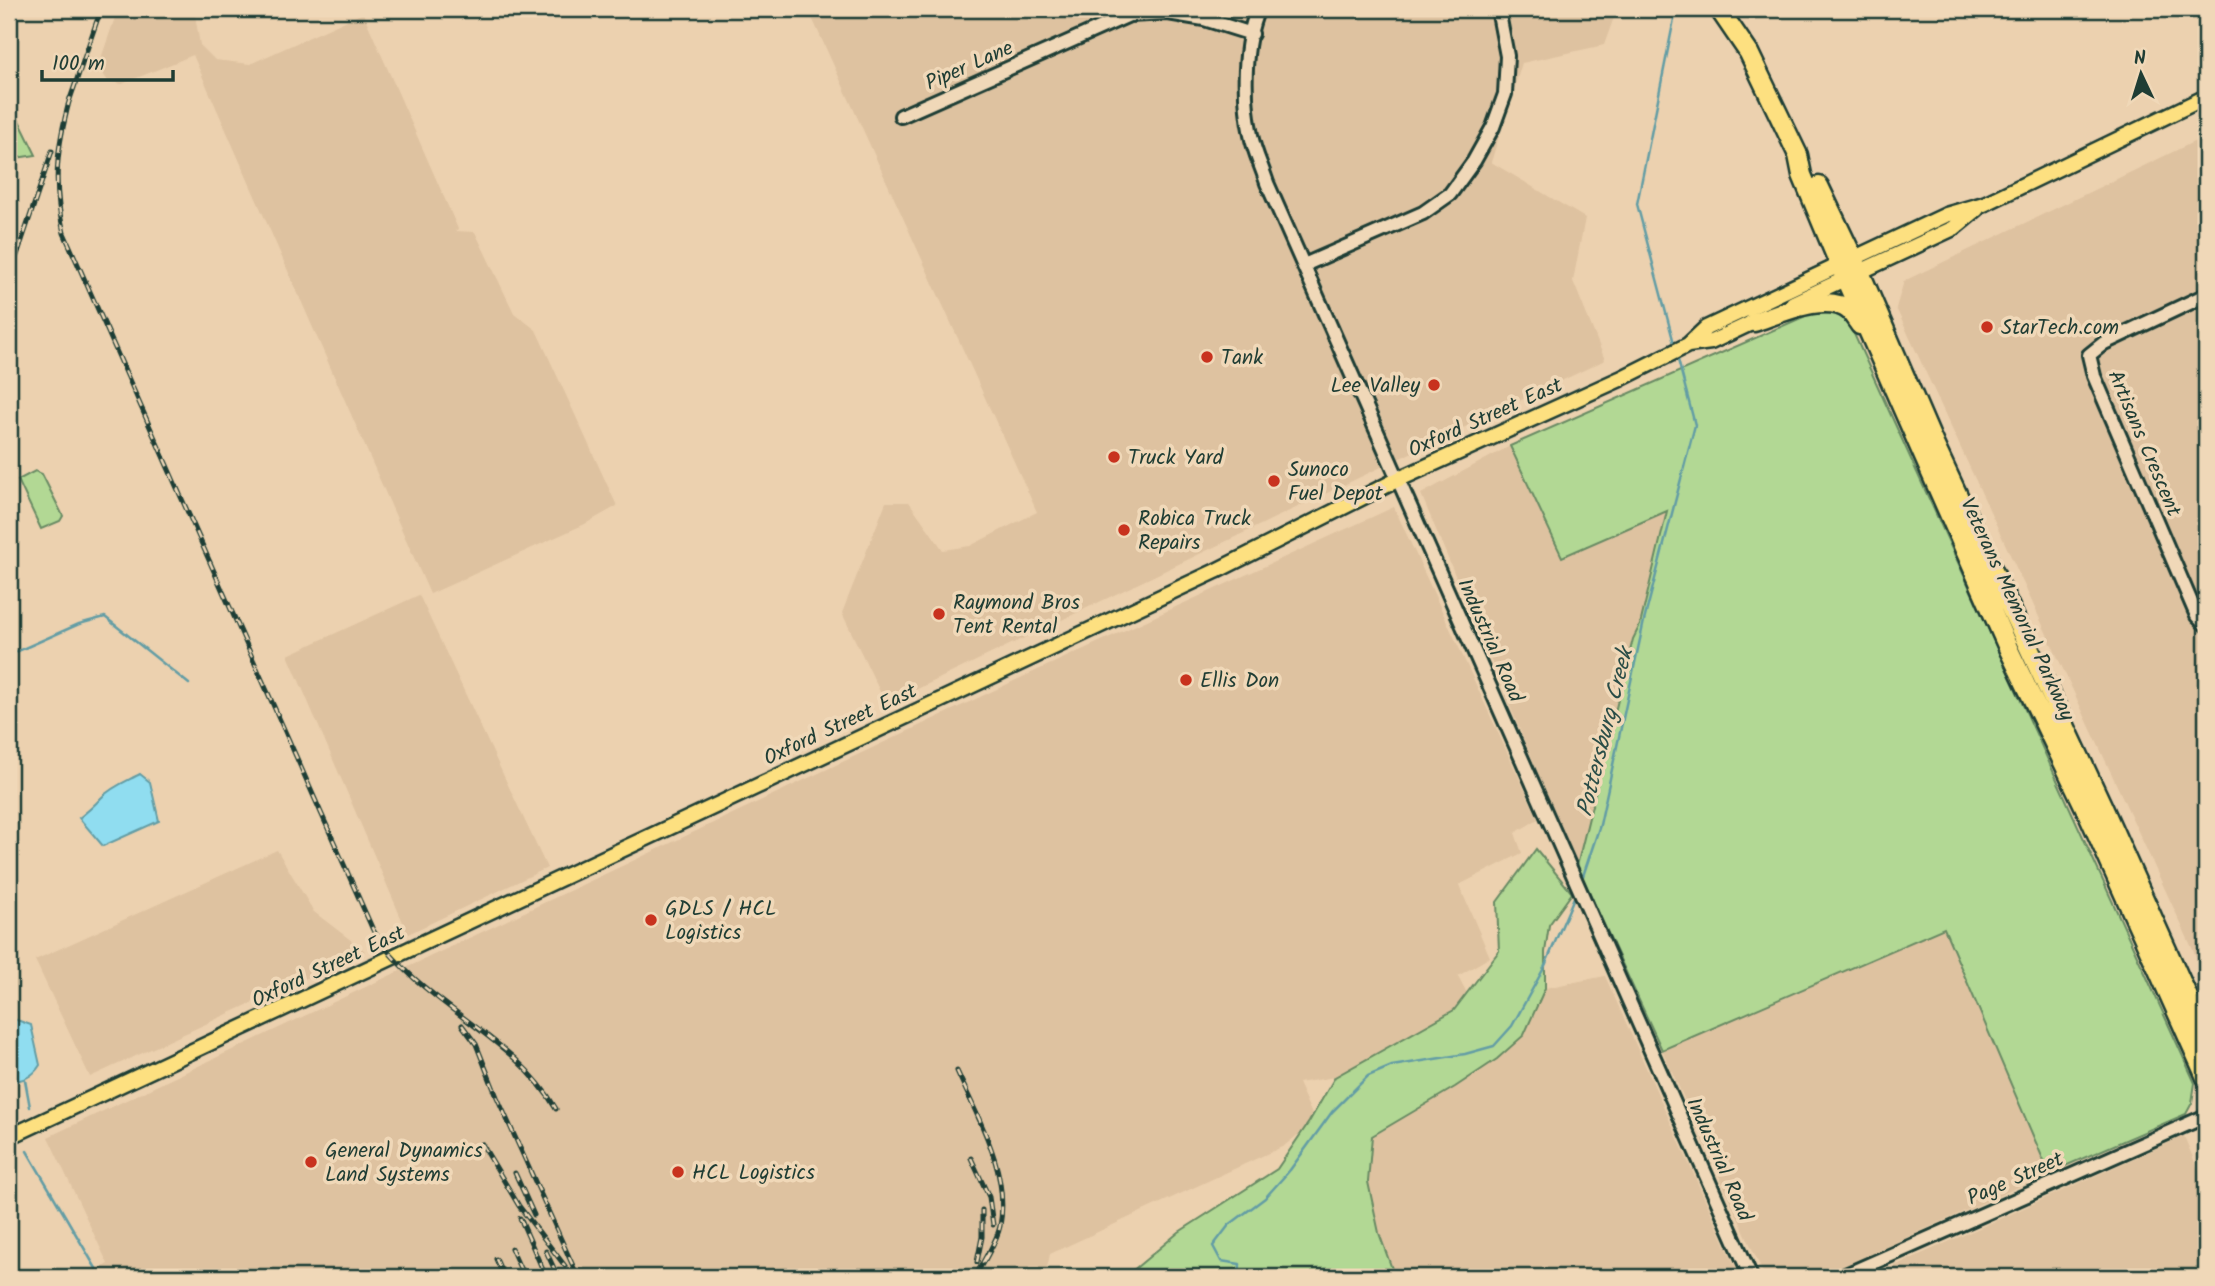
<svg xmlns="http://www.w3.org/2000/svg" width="2215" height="1286" viewBox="0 0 2215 1286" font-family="Kalam,sans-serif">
<rect width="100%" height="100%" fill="#ecd1af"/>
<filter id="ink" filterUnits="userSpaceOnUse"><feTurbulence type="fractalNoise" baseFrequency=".0143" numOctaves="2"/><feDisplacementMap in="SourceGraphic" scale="14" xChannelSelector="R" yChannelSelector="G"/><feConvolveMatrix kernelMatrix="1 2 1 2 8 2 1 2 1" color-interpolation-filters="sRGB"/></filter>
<g filter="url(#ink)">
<path fill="#dec2a0" d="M 118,9 L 194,9 L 200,45 L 215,60 L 250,64 L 363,13 L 458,229 L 455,231 L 475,232 L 514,313 L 536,330 L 617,506 L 585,524 L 430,594 L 193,55 L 122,84 L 108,81 L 98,67 Z
M 808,9 L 1617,9 L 1604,45 L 1522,63 L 1491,162 L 1585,218 L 1573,281 L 1605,360 L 886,704 L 842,613 L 886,502 L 909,502 L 943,550 L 970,546 L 1037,512 Z
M 2206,136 L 2206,978 L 1896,308 L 1904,281 Z
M 1510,446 L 1562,557 L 1667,511 L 1640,625 L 1633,639 L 1577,866 L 1421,494 Z
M 1394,507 L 1538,819 L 1515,833 L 1522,853 L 1459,885 L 1490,957 L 1458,976 L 1467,993 L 1454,1010 L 1335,1077 L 1298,1083 L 1315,1121 L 1284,1146 L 1050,1254 L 1045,1277 L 95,1277 L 92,1272 L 108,1264 L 48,1137 L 1016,680 Z
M 419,595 L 547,868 L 408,934 L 288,655 Z
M 277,850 L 314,912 L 365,951 L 90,1077 L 35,960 Z
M 1944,928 L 2049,1173 L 1819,1277 L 1765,1277 L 1662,1050 Z
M 1605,976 L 1740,1277 L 1395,1277 L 1379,1233 L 1368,1182 L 1372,1136 L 1455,1087 L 1524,1035 L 1545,988 Z
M 2184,1136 L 2206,1189 L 2206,1277 L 1870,1277 Z"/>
<path fill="#b2d894" stroke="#688a64" stroke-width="2" d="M 9,100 L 36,155 L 9,159 Z
M 9,180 L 12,245 L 9,255 Z
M 1835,313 L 1849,323 L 2195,1083 L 2192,1103 L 2186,1114 L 2049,1173 L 1944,928 L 1662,1050 L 1577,866 L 1633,639 L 1640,625 L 1667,511 L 1562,557 L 1510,446 L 1810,314 Z
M 35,471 L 42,474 L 63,516 L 60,521 L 41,529 L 18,480 Z
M 1536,849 L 1572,893 L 1549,925 L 1545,952 L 1545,988 L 1524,1035 L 1497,1059 L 1455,1087 L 1372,1136 L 1368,1182 L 1379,1233 L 1395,1277 L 1125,1277 L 1179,1232 L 1277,1169 L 1309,1122 L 1335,1077 L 1454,1010 L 1499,951 L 1497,902 Z"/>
<path fill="#90ddf0" stroke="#639da5" stroke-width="2" d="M 140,774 L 150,782 L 159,821 L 103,846 L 79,818 C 88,811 94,806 101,798 C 111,787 127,781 140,774 Z
M 9,1019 L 14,1019 L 31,1025 L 40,1065 C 32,1078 23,1080 9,1082 Z"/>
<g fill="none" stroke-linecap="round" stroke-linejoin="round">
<path stroke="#639da5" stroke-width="2.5" d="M 1675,347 L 1637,204 L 1676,9
M 9,655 L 79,624 L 105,617 L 189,684
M 1581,882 L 1600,825 L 1644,621 L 1695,425 L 1677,356
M 25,1080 L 30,1107
M 27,1151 L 101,1277
M 1239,1277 L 1240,1264 L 1221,1261 L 1213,1246 L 1229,1225 L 1265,1198 L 1290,1170 L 1332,1112 L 1368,1076 L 1392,1066 L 1465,1054 L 1494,1046 L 1512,1026 L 1544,968 L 1575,895"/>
<defs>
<path id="minor" d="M 1258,9 C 1243,44 1243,98 1251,135 C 1254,151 1262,167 1267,183 L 1751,1277
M 901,116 L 1129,15 L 1168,13 L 1204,19 L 1252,34
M 1304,265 L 1423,213 L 1450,194 L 1474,161 L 1493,127 L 1505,94 L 1507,56 L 1498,9
M 2206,295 L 2104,343 L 2089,355 L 2094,376 L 2197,616 L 2206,625
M 1841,1277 L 2206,1116"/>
<path id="major" d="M 1793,303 L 1954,228 L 1977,209
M 1688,345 L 1711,342 L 1762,318
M 9,1137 L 1216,571 L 1397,480 L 1620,379 L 1688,345 L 1706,328 L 1946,215 L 1984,204 L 2206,97"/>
<path id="highway" d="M 1719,9 L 1749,53 L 1798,155 L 1802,175 L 1845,278 L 2009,650 L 2089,816 L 2206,1077
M 1819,186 L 1860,272 L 1934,444 L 2102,805 L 2206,1037
M 1754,322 C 1779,314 1827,291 1850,311 C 1853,315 1857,321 1860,325"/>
</defs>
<use href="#minor" stroke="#1f3d34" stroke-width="18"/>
<use href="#major" stroke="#1f3d34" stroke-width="19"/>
<use href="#highway" stroke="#1f3d34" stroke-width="23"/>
<use href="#minor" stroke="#f0d8b8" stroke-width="12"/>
<use href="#major" stroke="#fde080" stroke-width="14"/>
<use href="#highway" stroke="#fde080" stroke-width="18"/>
<defs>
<path id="rail" d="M 70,98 C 57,147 52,183 64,233 L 373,930 C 419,1005 513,1033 556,1109
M 68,105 L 101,9
M 9,279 L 52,151
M 462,1025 L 476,1044 L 497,1097 L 578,1277
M 957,1071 C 978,1118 1010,1172 1000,1226 C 998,1237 990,1250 985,1260
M 482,1144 L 519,1206 L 565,1266
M 971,1158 L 989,1197 L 993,1225
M 515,1173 L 534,1215
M 520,1218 L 546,1277
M 511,1248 L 524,1277
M 546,1251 L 558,1277
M 496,1259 L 504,1277
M 977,1262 L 982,1237 L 982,1210
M 975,1277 L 988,1253"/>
</defs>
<use href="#rail" stroke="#1f3d34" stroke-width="5"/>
<use href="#rail" stroke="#f0d8b8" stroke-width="2.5" stroke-dasharray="8" stroke-linecap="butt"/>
</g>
</g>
<g fill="#c8321e" stroke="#f0d8b8" stroke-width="2.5">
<circle cx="1987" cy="327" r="7"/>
<circle cx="1207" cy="357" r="7"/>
<circle cx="1434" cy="385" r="7"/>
<circle cx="1114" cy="457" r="7"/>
<circle cx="1274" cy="481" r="7"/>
<circle cx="1124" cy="530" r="7"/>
<circle cx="939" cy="614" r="7"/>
<circle cx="1186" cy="680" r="7"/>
<circle cx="651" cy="920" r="7"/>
<circle cx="311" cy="1162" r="7"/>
<circle cx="678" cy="1172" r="7"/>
</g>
<g text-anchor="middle" stroke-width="7" stroke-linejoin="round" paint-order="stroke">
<g font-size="21" fill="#1f3d34" stroke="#f0d8b8">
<text transform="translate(969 65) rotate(-24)" y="7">Piper Lane</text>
<text transform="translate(1485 417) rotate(-24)" y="7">Oxford Street East</text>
<text transform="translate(2145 443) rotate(67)" y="7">Artisans Crescent</text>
<text transform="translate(2018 609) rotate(65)" y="7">Veterans Memorial Parkway</text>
<text transform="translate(1491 640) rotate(66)" y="7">Industrial Road</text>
<text transform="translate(840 724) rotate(-25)" y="7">Oxford Street East</text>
<text transform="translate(328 966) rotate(-25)" y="7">Oxford Street East</text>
<text transform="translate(1720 1159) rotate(66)" y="7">Industrial Road</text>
<text transform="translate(2015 1178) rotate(-24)" y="7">Page Street</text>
</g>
<g font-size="21" fill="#1f3d34" stroke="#f0d8b8" text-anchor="start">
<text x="2001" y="334">StarTech.com</text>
<text x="1221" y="364">Tank</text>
<text x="1420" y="392" text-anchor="end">Lee Valley</text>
<text x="1128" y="464">Truck Yard</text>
<text x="1288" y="476">Sunoco<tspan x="1288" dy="24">Fuel Depot</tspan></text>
<text x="1138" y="525">Robica Truck<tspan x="1138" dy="24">Repairs</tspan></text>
<text x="953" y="609">Raymond Bros<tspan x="953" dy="24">Tent Rental</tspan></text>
<text x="1200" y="687">Ellis Don</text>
<text x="665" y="915">GDLS / HCL<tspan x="665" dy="24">Logistics</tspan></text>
<text x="325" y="1157">General Dynamics<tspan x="325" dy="24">Land Systems</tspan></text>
<text x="692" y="1179">HCL Logistics</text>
</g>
<g font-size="23" font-style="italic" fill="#2a4d47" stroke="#f0d8b8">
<text transform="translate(1604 732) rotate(-76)" y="8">Pottersburg Creek</text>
</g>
</g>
<rect width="2215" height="1286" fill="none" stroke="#f0d8b8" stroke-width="35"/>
<rect x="18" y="18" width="2180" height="1251" fill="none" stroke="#1f3d34" stroke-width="2.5" filter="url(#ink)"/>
<g transform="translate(2141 74) rotate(356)" stroke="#f0d8b8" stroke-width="5" paint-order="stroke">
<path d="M0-5L12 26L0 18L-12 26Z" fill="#1f3d34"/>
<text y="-10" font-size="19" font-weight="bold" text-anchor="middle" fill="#1f3d34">N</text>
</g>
<path d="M42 70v10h131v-10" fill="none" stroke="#1f3d34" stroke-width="3.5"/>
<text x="52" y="70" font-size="21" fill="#1f3d34" stroke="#f0d8b8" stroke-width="5" paint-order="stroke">100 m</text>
</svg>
